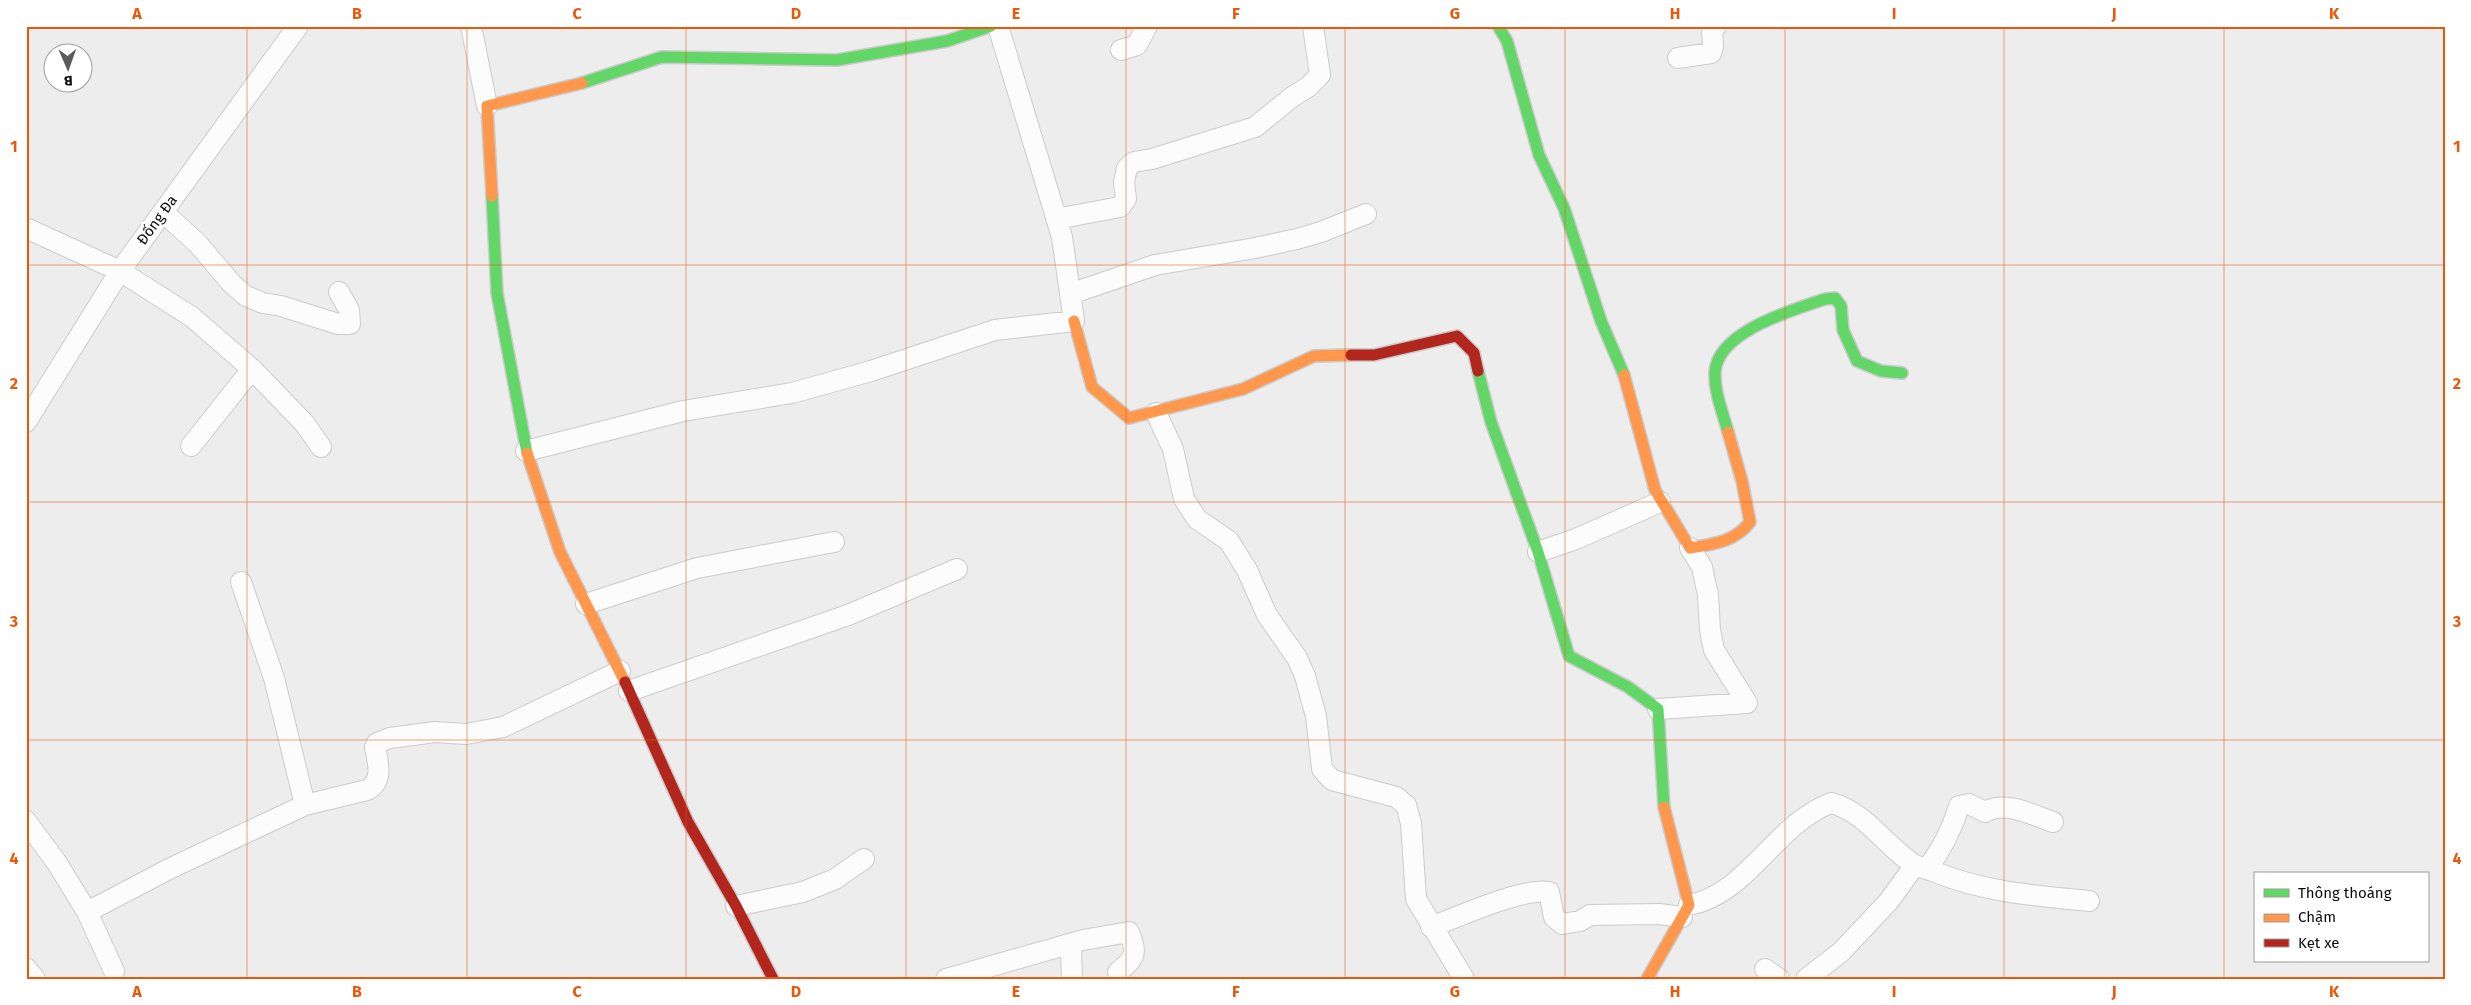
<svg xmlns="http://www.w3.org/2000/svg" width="2471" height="1005" viewBox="0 0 2471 1005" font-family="'Fira Sans',sans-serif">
<rect width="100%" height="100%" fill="#ededee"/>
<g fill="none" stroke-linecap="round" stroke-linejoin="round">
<defs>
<path id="street" d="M 471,26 L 487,106
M 1121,50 L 1137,45 L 1147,26
M 1678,58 L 1711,53 L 1713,47 L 1712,27 L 1716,26
M 163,212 L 198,244 L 232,284 L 246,296 L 263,303 L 281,306 L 338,324 L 350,324 L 349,310 L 339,292
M 1056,219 L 1120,207 L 1126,199 L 1124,182 L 1127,168 L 1134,162 L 1152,159 L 1255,127 L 1292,97 L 1308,87 L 1320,75 L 1313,26
M 26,228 L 120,271 L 192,317 L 252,369 L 305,424 L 321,447
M 1070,294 L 1155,265 L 1255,248 L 1297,239 L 1321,232 L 1366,214
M 1156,413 L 1173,449 L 1184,499 L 1197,519 L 1229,541 L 1247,570 L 1267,615 L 1297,658 L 1305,676 L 1316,716 L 1322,769 L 1332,780 L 1396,797 L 1406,805 L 1411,823 L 1416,899 L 1464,979
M 26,422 L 120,271 L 298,26
M 191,446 L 252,369
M 526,451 L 683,411 L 792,393 L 871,371 L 995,330 L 1074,321 L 1062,237 L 998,26
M 1538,552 L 1576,539 L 1660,502
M 241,582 L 274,678 L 305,805
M 586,604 L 697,568 L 834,542
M 629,691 L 848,615 L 957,569
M 1658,709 L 1747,703 L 1714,650 L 1710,630 L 1708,595 L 1702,567 L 1690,548
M 26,821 L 57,863 L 87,912 L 114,971
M 1927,869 C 1942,849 1952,830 1959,806 L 1969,804 L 1985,812 C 2006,800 2032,815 2053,822
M 1689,905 C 1748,894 1775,824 1831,803 C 1864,811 1886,846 1913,864 C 1920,868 1928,869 1935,872 C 1984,892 2037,896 2089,901
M 736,906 L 803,892 L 835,879 L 864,859
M 87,912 L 171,868 L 305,805 L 367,790 C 384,781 378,763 375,747 L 377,743 L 390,738 L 435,732 L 466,734 L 503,727 L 620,671
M 1431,927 C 1458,917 1524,887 1549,892 L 1554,917 L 1562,924 L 1580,921 L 1590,915 L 1659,914 L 1682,917
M 1067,945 L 1071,950 L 1072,979
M 26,968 L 35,979
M 1765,969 L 1779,979
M 946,979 L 1083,940 L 1129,932 C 1138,953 1135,959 1118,972
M 1806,979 L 1841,952 L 1889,901 L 1915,865"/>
<path id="fast" d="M 1498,26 L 1507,41 L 1539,155 L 1564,208 L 1601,321 L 1624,375
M 582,83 L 662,57 L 837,60 L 947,41 L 991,26
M 492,196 L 497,293 L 527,453
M 1478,371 L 1491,422 L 1538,552 L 1569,656 L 1628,687 L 1658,709 L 1664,807
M 1728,432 C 1723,413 1714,392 1715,372 C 1718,331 1793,310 1825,299 L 1835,298 L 1841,306 L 1843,330 L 1857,361 L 1881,371 L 1902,373"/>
<path id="slow" d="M 492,196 L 487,106 L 582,83
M 1074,321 L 1092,387 L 1129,418 L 1243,389 L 1314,356 L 1351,355
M 1624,375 L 1655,490 L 1690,548 C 1713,544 1735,542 1750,522 L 1742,481 L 1728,432
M 527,453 L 560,552 L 625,682
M 1647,979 L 1689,905 L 1664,807"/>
<path id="jam" d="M 1351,355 L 1374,355 L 1457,336 L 1474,353 L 1478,371
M 625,682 L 688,822 L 736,906 L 773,979"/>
</defs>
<use href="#street" stroke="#cbcbcc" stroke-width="22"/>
<use href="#fast" stroke="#cbcbcc" stroke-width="14"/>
<use href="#slow" stroke="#cbcbcc" stroke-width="14"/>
<use href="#jam" stroke="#cbcbcc" stroke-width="14"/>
<use href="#street" stroke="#fcfcfc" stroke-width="20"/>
<use href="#fast" stroke="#63d668" stroke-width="11"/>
<use href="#slow" stroke="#ff974d" stroke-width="11"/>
<use href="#jam" stroke="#b3261e" stroke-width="11"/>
</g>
<path fill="none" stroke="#e8590c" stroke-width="1" stroke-opacity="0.55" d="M 247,26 L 247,979M 467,26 L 467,979M 686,26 L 686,979M 906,26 L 906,979M 1126,26 L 1126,979M 1345,26 L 1345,979M 1565,26 L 1565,979M 1785,26 L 1785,979M 2004,26 L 2004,979M 2224,26 L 2224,979M 26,265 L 2445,265M 26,502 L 2445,502M 26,740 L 2445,740"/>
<g text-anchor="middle" stroke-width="5" stroke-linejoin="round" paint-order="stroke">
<g font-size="15" fill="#0c0b0d" stroke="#fff">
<text transform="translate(157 220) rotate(-54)" y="5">Đống Đa</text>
</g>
</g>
<rect width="2471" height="1005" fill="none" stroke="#ffffff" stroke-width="55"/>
<rect x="2254" y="872" width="175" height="90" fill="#ffffff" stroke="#9e9d9e"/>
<rect x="2264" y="889" width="25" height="8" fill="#63d668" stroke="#9e9d9e"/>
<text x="2298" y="898" font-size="15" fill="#0c0b0d">Thông thoáng</text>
<rect x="2264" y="914" width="25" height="8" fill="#ff974d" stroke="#9e9d9e"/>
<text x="2298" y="922" font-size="15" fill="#0c0b0d">Chậm</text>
<rect x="2264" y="939" width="25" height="8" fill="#b3261e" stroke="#9e9d9e"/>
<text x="2298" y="948" font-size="15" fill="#0c0b0d">Kẹt xe</text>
<g transform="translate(68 68) rotate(178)"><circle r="24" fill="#ffffff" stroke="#9e9d9e"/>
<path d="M0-4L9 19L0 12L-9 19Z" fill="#5b5a5c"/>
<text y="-8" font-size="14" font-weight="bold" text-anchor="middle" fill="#0c0b0d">B</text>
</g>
<rect x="28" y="28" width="2416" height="950" fill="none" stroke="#e8590c" stroke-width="2"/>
<g font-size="16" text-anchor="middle" font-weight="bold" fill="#e8590c">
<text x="137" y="19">A</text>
<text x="357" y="19">B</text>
<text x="577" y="19">C</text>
<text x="796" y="19">D</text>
<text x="1016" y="19">E</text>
<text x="1236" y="19">F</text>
<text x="1455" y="19">G</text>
<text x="1675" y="19">H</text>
<text x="1894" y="19">I</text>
<text x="2114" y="19">J</text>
<text x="2334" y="19">K</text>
<text x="14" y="152">1</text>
<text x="2457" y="152">1</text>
<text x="14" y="389">2</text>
<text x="2457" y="389">2</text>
<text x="14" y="627">3</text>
<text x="2457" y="627">3</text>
<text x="14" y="864">4</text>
<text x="2457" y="864">4</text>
<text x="137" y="997">A</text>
<text x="357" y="997">B</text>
<text x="577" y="997">C</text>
<text x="796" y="997">D</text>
<text x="1016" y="997">E</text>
<text x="1236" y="997">F</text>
<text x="1455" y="997">G</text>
<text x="1675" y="997">H</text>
<text x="1894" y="997">I</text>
<text x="2114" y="997">J</text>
<text x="2334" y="997">K</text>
</g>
</svg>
